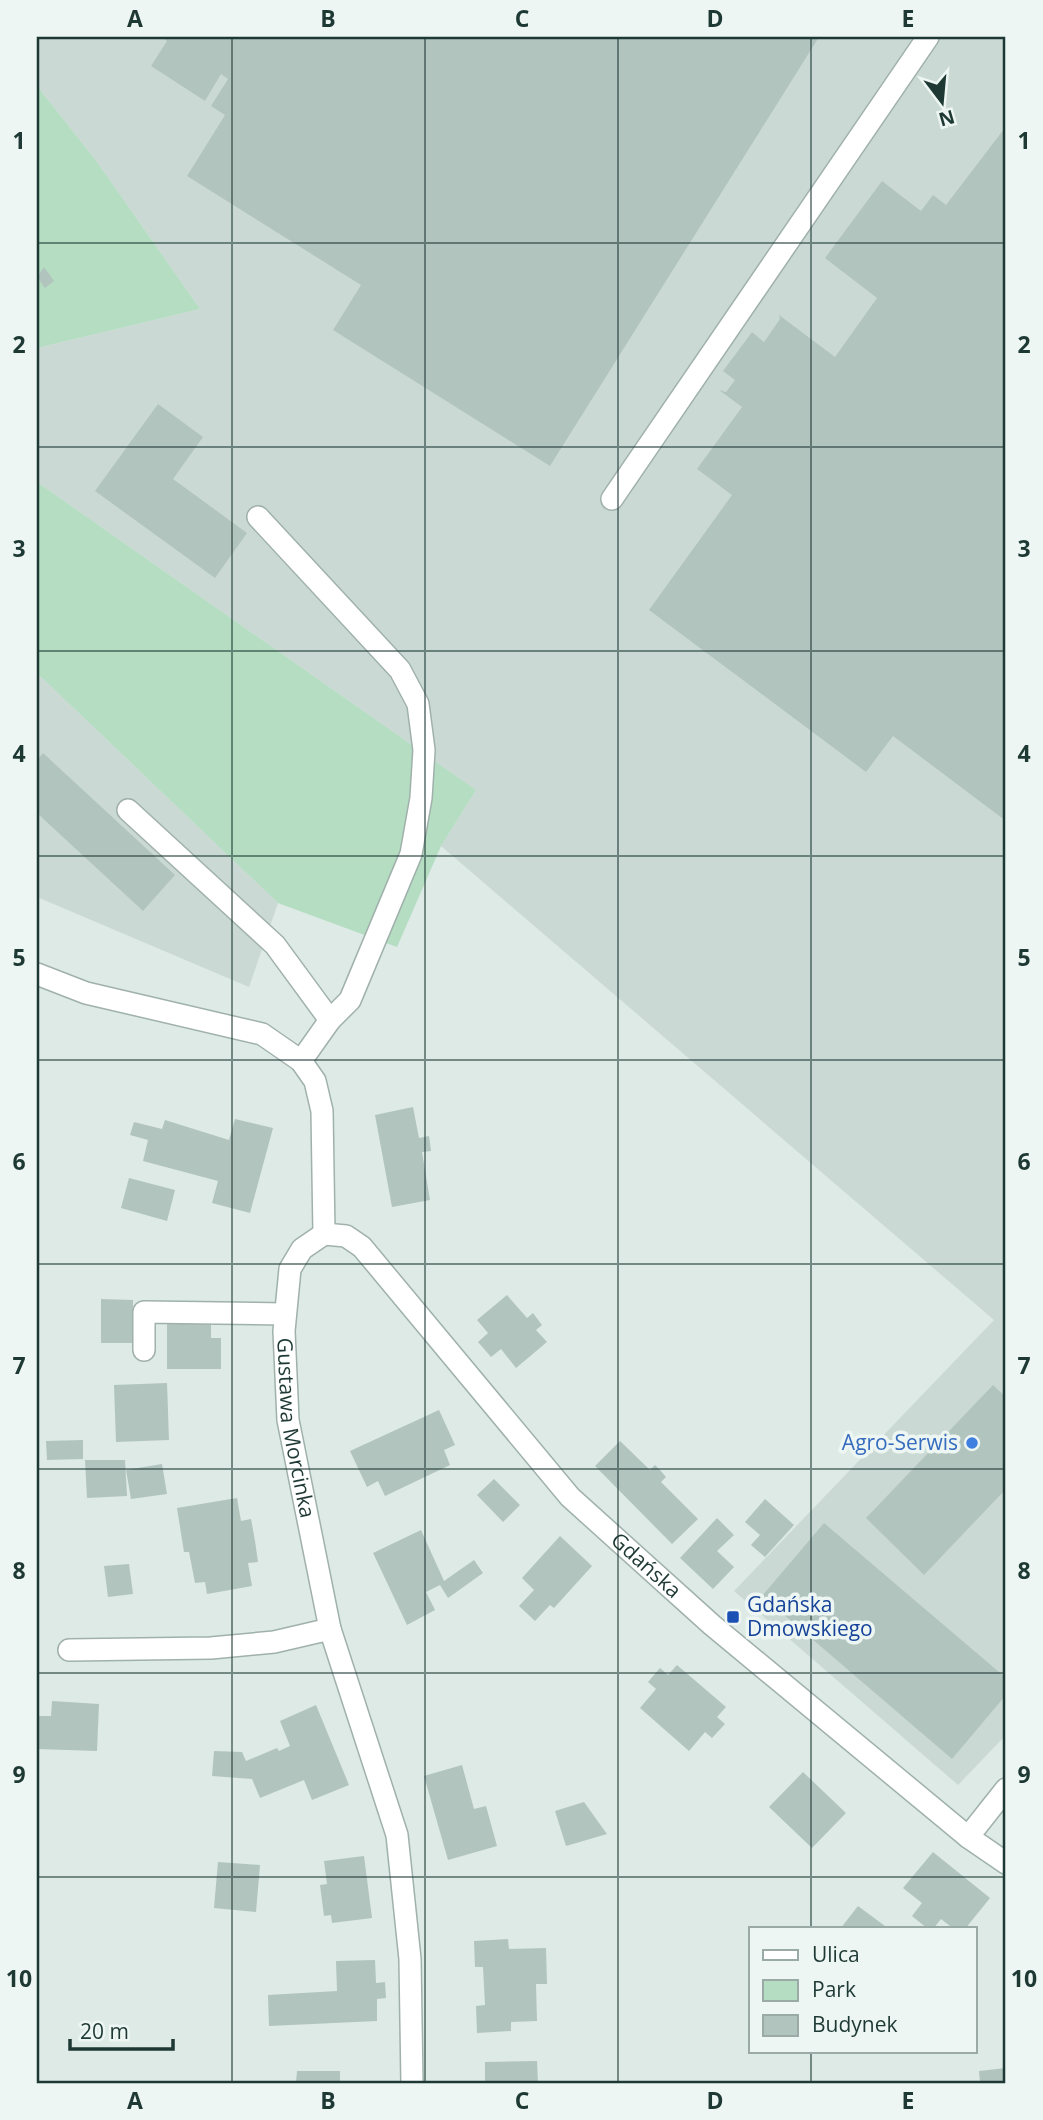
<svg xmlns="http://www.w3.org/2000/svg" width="1043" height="2120" viewBox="0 0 1043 2120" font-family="'Open Sans',sans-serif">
<rect width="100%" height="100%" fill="#ddeae5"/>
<path fill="#cbd9d4" d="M 37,37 L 1006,37 L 1006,1735 L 958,1785 L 734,1591 L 994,1320 L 441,846 L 476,790 L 37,482 L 37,348 L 200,309 L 97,162 L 37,86 Z
M 37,673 L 278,903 L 249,987 L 37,897 Z"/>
<path fill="#b4ddc2" d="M 37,86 L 97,162 L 200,309 L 37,348 Z
M 37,482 L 476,790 L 441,846 L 397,947 L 278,903 L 37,673 Z"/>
<path fill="#b2c4be" d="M 161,37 L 819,37 L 550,466 L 333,330 L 361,285 L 187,176 L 225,115 L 211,106 L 228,79 L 221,74 L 205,101 L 151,66 L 167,41 Z
M 1004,129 L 1006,131 L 1006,821 L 893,736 L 866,772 L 649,610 L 732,495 L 697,469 L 742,407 L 719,390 L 726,392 L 735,380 L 723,371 L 752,332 L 764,342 L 780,319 L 779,315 L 835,357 L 877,298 L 825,258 L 882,181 L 921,211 L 933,195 L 946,205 Z
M 44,267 L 54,281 L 45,288 L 37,277 Z
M 158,404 L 203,437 L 173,479 L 247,533 L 215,578 L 95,491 Z
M 43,753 L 175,875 L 143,911 L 37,813 L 37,760 Z
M 413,1107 L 419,1138 L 429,1136 L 431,1151 L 422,1152 L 430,1200 L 392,1207 L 375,1115 Z
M 235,1119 L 273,1128 L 250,1213 L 212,1203 L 218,1181 L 143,1161 L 148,1140 L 130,1135 L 134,1122 L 162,1129 L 165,1120 L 229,1140 Z
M 129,1178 L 175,1190 L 167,1221 L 121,1208 Z
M 507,1295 L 527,1318 L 533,1313 L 542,1325 L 536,1330 L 547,1342 L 516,1368 L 501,1349 L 491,1357 L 478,1342 L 488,1333 L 477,1320 Z
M 101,1299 L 133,1300 L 133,1343 L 101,1343 Z
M 167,1324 L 211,1324 L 211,1338 L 221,1338 L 221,1369 L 167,1369 Z
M 167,1383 L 169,1440 L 116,1442 L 114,1385 Z
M 993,1385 L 1006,1397 L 1006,1489 L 924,1575 L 866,1518 Z
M 439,1410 L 455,1445 L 444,1450 L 450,1465 L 385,1496 L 378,1481 L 367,1487 L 350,1451 Z
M 83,1440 L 83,1459 L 47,1460 L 46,1441 Z
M 620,1441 L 650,1470 L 655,1465 L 660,1470 L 666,1477 L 661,1482 L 698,1519 L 672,1544 L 595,1466 Z
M 85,1460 L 125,1460 L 127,1496 L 87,1498 Z
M 162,1464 L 167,1494 L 131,1499 L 126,1470 Z
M 494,1479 L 520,1505 L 503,1522 L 477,1495 Z
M 237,1498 L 241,1521 L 251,1519 L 255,1541 L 258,1562 L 248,1563 L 252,1586 L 207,1594 L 205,1582 L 195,1583 L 189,1552 L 184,1552 L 177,1508 Z
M 765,1499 L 794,1525 L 765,1557 L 751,1545 L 760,1535 L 745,1522 Z
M 717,1518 L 734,1535 L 717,1551 L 734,1567 L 713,1589 L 680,1558 Z
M 824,1523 L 1006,1678 L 1006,1695 L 952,1759 L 762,1596 Z
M 421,1530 L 444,1581 L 474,1560 L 483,1573 L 448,1598 L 440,1585 L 426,1592 L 435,1610 L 407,1625 L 373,1553 Z
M 560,1536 L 592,1566 L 554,1608 L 550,1605 L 535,1621 L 519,1606 L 534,1590 L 522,1578 Z
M 129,1564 L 133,1594 L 108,1597 L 104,1566 Z
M 677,1665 L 726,1707 L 717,1717 L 725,1724 L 712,1738 L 705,1732 L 689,1751 L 640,1708 L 656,1689 L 648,1682 L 660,1668 L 668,1675 Z
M 52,1701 L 99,1704 L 97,1751 L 37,1749 L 37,1716 L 51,1716 Z
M 316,1705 L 349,1785 L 312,1800 L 304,1780 L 260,1798 L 252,1779 L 212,1776 L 214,1751 L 242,1752 L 246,1761 L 277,1748 L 279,1751 L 290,1746 L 280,1721 Z
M 462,1765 L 474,1809 L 486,1806 L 497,1846 L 448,1860 L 424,1776 Z
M 803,1772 L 846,1813 L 812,1848 L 769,1807 Z
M 584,1802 L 607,1834 L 566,1846 L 555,1811 Z
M 933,1852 L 990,1898 L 965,1929 L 954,1929 L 941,1919 L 933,1929 L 928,1929 L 912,1916 L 922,1903 L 903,1888 Z
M 364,1856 L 372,1918 L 332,1923 L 331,1915 L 324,1916 L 320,1885 L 327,1884 L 324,1861 Z
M 218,1862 L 260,1865 L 256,1912 L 214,1908 Z
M 858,1906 L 889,1929 L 840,1929 Z
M 508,1939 L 509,1949 L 546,1948 L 547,1984 L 536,1984 L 537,2021 L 511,2022 L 511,2031 L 477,2033 L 476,2006 L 485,2005 L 483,1967 L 475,1967 L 474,1941 Z
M 375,1960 L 376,1983 L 385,1982 L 386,1998 L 377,1999 L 377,2021 L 269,2026 L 268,1995 L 337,1991 L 336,1961 Z
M 537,2061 L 538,2083 L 485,2083 L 485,2062 Z
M 1006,2068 L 1006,2083 L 980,2083 L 979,2071 Z
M 297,2071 L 340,2071 L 340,2083 L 296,2083 Z"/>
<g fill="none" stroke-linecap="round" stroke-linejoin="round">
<defs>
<g id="minor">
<path d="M 612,499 L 928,37"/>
<path d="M 258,517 L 400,670 L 418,704 L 424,750 L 421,798 L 411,854 L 350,1000 L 330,1020 L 301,1061"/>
<path d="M 128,810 L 275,945 L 330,1020"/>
<path d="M 37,974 L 86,993 L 262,1034 L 301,1061 L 315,1081 L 322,1111 L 324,1234"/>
<path id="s1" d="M 324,1234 L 346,1236 L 362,1247 L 570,1497 L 712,1625 L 968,1837 L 1006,1863"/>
<path id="s2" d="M 324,1234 L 302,1249 L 290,1269 L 284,1331 L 288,1420 L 330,1629 L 397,1835 L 410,1959 L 412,2083"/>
<path d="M 144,1350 L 144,1312 L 285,1314"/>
<path d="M 69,1650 L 211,1648 L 274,1642 L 330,1629"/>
<path d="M 968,1837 L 1006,1789"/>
</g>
</defs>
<use href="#minor" stroke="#a0b1ac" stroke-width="24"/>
<use href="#minor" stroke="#fff" stroke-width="21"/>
</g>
<path fill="none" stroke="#1e3934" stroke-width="2" stroke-opacity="0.55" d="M 232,37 L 232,2083M 425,37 L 425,2083M 618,37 L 618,2083M 811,37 L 811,1929M 37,243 L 1006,243M 37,447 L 1006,447M 37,651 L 1006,651M 37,856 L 1006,856M 37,1060 L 1006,1060M 37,1264 L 1006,1264M 37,1469 L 1006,1469M 37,1673 L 1006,1673M 37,1877 L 1006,1877M 811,2052 L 811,2083"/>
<circle fill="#3f7fe0" stroke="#edf6f2" stroke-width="2.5" cx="972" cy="1443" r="7"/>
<rect fill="#1a4fb4" stroke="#edf6f2" stroke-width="2.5" x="726" y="1610" width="14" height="14" rx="3.5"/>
<g text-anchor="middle" stroke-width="7" stroke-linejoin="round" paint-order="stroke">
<g font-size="21" fill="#1e3934" stroke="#edf6f2">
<text dy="7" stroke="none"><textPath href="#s2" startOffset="210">Gustawa Morcinka</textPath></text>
<text dy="7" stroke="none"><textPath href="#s1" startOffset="469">Gdańska</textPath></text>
</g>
<g font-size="21" fill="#366cbe" stroke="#edf6f2" text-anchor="end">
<text x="958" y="1450">Agro-Serwis</text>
</g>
<g font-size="21" fill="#164399" stroke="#edf6f2" text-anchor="start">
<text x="747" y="1612">Gdańska<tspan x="747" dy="24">Dmowskiego</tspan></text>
</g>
</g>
<rect width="1043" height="2120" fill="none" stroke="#edf6f2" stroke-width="77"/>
<rect x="749" y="1927" width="228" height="126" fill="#edf6f2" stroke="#9aaaa6" stroke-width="2"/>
<rect x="763" y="1950" width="35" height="10" fill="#ffffff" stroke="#9aaaa6" stroke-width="2"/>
<text x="812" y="1962" font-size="21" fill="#1e3934">Ulica</text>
<rect x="763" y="1980" width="35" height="21" fill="#b4ddc2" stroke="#9aaaa6" stroke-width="2"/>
<text x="812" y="1997" font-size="21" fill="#1e3934">Park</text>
<rect x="763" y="2015" width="35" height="21" fill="#b2c4be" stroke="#9aaaa6" stroke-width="2"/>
<text x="812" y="2032" font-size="21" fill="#1e3934">Budynek</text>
<g transform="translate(942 102) rotate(164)" stroke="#edf6f2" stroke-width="5" paint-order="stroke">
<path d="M0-5L12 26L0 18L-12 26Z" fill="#1e3934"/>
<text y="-10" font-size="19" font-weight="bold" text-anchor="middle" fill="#1e3934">N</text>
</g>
<path d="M70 2039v10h103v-10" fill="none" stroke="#1e3934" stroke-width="3.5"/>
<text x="80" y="2039" font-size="21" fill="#1e3934" stroke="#edf6f2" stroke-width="5" paint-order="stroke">20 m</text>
<rect x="38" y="38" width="966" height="2044" fill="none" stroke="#1e3934" stroke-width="2.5"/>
<g font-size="23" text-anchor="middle" font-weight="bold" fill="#1e3934">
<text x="135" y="27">A</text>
<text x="328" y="27">B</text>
<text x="522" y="27">C</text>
<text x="715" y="27">D</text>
<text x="908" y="27">E</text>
<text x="19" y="149">1</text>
<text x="1024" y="149">1</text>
<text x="19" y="353">2</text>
<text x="1024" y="353">2</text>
<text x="19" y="557">3</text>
<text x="1024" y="557">3</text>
<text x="19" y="762">4</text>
<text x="1024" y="762">4</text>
<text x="19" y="966">5</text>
<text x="1024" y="966">5</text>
<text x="19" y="1170">6</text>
<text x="1024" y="1170">6</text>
<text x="19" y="1374">7</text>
<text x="1024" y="1374">7</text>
<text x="19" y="1579">8</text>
<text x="1024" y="1579">8</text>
<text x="19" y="1783">9</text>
<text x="1024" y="1783">9</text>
<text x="19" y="1987">10</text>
<text x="1024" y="1987">10</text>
<text x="135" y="2109">A</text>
<text x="328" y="2109">B</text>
<text x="522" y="2109">C</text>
<text x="715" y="2109">D</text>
<text x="908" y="2109">E</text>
</g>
</svg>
